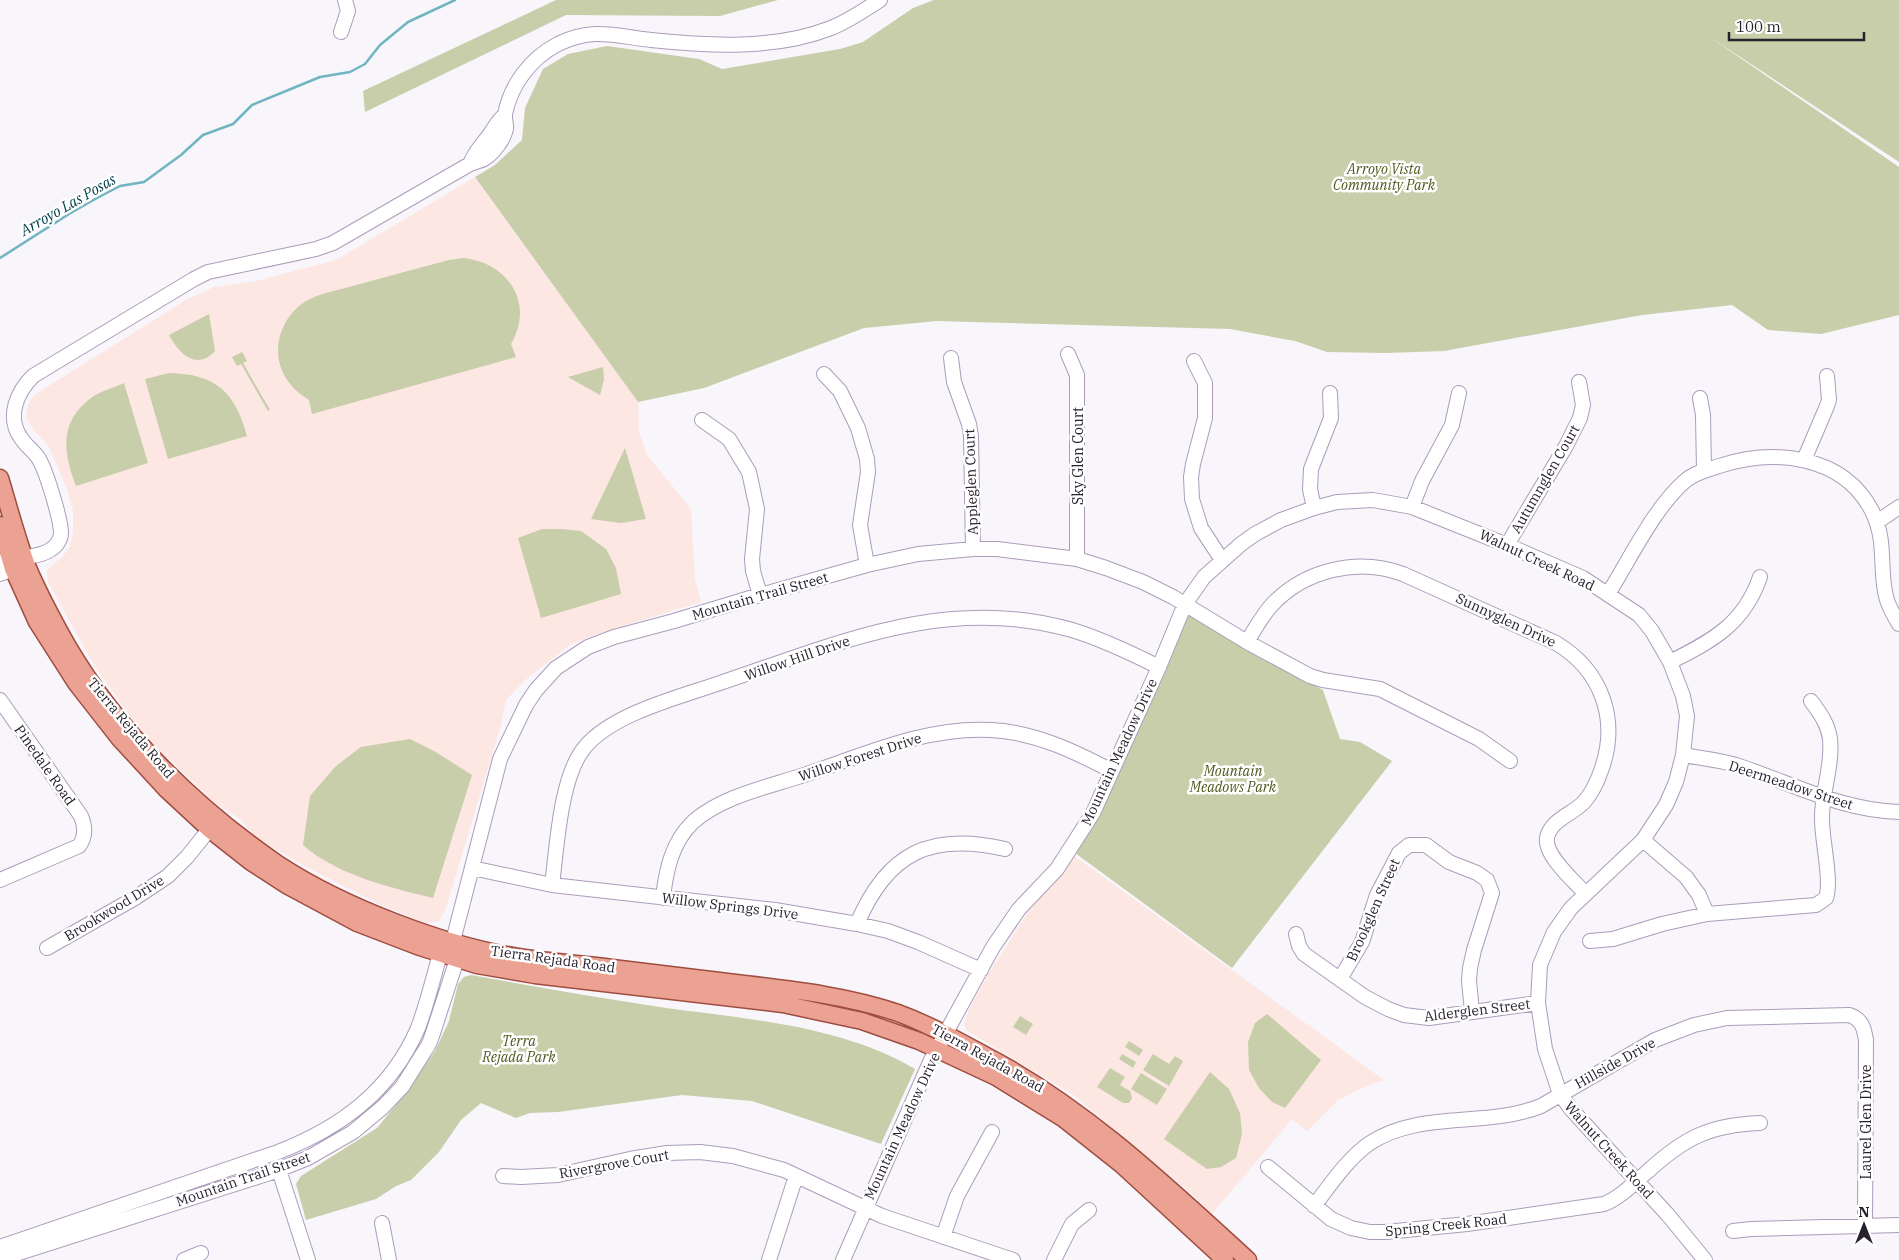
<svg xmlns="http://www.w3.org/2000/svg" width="1899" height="1260" viewBox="0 0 1899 1260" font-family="'IBM Plex Serif',serif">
<rect width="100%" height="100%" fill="#f8f5fb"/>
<path fill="#fce7e3" d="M 475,177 L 638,402 L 639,431 L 647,455 L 691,509 L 695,579 L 701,602 L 597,634 L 571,644 L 524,681 L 506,700 L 501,725 L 445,911 L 439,921 L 424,923 L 377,903 L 306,867 L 254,836 L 240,819 L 214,802 L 140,731 L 94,665 L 48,582 L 47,570 L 62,557 L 70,547 L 73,531 L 73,511 L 67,489 L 49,447 L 33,429 L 26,417 L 28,405 L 34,395 L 186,300 L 214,287 L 252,282 L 336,260 Z
M 1073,855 L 1384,1080 L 1362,1088 L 1338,1100 L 1307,1131 L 1292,1119 L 1212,1214 L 1192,1194 L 1072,1094 L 967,1031 L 964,1024 L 970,1008 L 987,976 L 1029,911 Z"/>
<path fill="#c8cdaa" d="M 556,0 L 778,0 L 720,16 L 566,15 L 365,112 L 363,91 Z
M 934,0 L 1899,0 L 1899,162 L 1707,35 L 1899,167 L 1899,315 L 1821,334 L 1768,330 L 1732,305 L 1642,315 L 1444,351 L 1386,353 L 1327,352 L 1295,341 L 1230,329 L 937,321 L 864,328 L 704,388 L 638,402 L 475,177 L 495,165 L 522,140 L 525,108 L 543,69 L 568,54 L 607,46 L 699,59 L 722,69 L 840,49 L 863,42 L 913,8 Z
M 464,258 C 508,263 535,303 511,344 L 516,357 L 312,414 L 309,400 C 291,389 278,372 278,350 C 278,334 286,317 299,306 C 315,293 340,290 360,284 C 389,276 419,268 449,260 Z
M 209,314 L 215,351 C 197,371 179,354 169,335 Z
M 242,352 L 247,361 L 243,363 L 270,410 L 268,411 L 241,364 L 237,366 L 232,357 Z
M 603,367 L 604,379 L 600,395 L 568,377 Z
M 169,373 C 215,374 235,391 247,436 L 168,459 L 145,379 Z
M 124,383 L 148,463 L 76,486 C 63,452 59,422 91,398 C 100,391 114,388 124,383 Z
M 625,448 L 646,519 L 621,523 L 591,519 Z
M 542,529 L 561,529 L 581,531 L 606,549 L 616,568 L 621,594 L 541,618 L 518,538 Z
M 1182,611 L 1323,690 L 1340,739 L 1360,742 L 1392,761 L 1232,968 L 1071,850 Z
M 410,739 L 434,751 L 472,775 L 433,898 C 391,888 335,874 303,845 L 310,796 L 336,766 L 361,747 Z
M 471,975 C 536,987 601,998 666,1008 C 748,1019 842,1026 915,1069 L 881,1144 L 752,1101 L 682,1095 L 558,1112 L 530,1113 L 516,1118 L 481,1103 L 461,1120 L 439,1152 L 411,1180 L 396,1186 L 376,1199 L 306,1220 L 296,1184 L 301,1176 L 377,1128 L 404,1095 L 435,1051 L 449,1021 L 458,984 L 464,977 Z
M 1267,1014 L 1321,1060 L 1285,1108 L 1272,1102 L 1259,1088 L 1249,1070 L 1248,1042 L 1255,1023 Z
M 1020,1016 L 1033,1024 L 1026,1035 L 1013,1027 Z
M 1129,1041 L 1143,1050 L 1139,1056 L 1125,1047 Z
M 1122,1054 L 1136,1062 L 1133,1068 L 1119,1059 Z
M 1153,1054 L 1169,1064 L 1175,1056 L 1183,1061 L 1169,1086 L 1143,1070 Z
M 1110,1068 L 1125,1077 L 1120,1085 L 1130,1091 L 1132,1098 L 1129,1103 L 1123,1103 L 1097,1087 Z
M 1210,1072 L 1229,1089 L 1240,1113 L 1242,1134 L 1236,1158 L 1221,1167 L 1207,1169 L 1164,1139 Z
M 1141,1073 L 1167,1089 L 1157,1105 L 1131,1089 Z"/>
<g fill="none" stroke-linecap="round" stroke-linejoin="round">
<path stroke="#70b5c1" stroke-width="2.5" d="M 0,258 L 69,214 L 97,198 L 120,186 L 144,182 L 181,155 L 203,135 L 233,124 L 252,105 L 320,77 L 350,72 L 365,64 L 380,45 L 408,22 L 455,0"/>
<defs>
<path id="minor" d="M 341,32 L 348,11 L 345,0
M 470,164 C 475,151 482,145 490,134 C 495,127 498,120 505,115
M 1068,354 L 1077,375 L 1077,559
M 951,358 L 954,382 L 969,424 L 971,436 L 973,549
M 1194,361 L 1205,383 L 1205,418 L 1193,464 L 1191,477 L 1192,499 L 1201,528 L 1222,560
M 824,374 L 840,391 L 858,428 L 867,459 L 868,472 L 860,525 L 867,565
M 1700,398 L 1703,415 L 1704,470
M 702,420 L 729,439 L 749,472 L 757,509 L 752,559 L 753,571 L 760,595
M 1804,460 L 1827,406 L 1829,400 L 1827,376
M 1412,507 L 1422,481 L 1452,425 L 1459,393
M 1314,508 L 1310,489 L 1311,469 L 1331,418 L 1330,393
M 1877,522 L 1899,507
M 1507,545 L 1566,446 L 1580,418 L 1583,405 L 1579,382
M 0,562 C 18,555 44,560 57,544 C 59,541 61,536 61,533 C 61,519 46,471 39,459 C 34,451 26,446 21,438 C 6,417 17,392 33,376 L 194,279 L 208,272 L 316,249 L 333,243 L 470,164 C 474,162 480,161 484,159 C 493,154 504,139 506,129 C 507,124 504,119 505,114 C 511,84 531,58 558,44 C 593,27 615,36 651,40 C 709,46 775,50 831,28 C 849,21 864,10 880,0
M 0,574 L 23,566
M 1608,594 C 1630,559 1654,508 1685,481 C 1694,473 1707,470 1719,466 C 1774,448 1843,455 1872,511 C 1888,543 1878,571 1887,600 C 1890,609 1894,616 1899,624
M 1247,642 C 1254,630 1261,618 1270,607 C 1303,570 1357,557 1403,574 L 1556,643 C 1601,670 1619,718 1602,768 C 1598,780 1593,792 1584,802 C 1573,814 1550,820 1547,838 C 1544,855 1574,881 1585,893
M 1670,662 C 1712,641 1744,624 1760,577
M 0,700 L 81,816 C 85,826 86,837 79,846 L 0,880
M 1683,755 C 1700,758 1719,760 1736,765 C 1791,783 1840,810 1899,812
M 1643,840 L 1686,877 L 1699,895 L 1707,914
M 472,868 L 552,885 L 775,910 L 857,924 L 888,931 L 918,942 L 981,970
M 552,885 C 557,848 560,776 585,747 C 612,714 679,697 720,683 C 837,644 946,594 1072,630 C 1102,639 1131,653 1159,667
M 663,898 C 666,870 672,842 693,822 C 722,796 768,787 804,775 C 864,755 927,726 991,730 C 1034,732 1074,751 1112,771
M 857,924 C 887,853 930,832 1005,849
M 1296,934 L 1299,946 L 1304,954 L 1365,997 L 1388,1009 L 1404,1015 L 1429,1018 L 1538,1003
M 1590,941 L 1613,939 L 1662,924 L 1707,914 L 1816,905 L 1826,898 C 1832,880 1822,841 1822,820 C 1821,793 1833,767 1830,739 C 1828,724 1820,713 1811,701
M 47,948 L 135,898 L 168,876 L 187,857 L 216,821
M 1340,979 L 1362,942 L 1377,895 L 1399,853 L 1409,845 L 1426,845 L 1449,862 L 1477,873 L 1487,880 L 1492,893 L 1474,950 L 1470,968 L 1469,981 L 1472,1011
M 1268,1167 L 1331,1219 L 1351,1228 L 1370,1232 L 1386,1232 L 1467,1224 L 1604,1204 C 1620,1198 1634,1183 1647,1172 C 1684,1138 1709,1125 1760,1123
M 279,1170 L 308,1260
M 503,1176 L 521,1177 L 558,1175 L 630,1159 L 667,1153 L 700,1152 L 733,1156 L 784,1170 L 882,1216 L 1013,1260
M 1314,1206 C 1330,1185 1348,1158 1370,1143 C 1420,1110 1487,1128 1541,1106 L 1655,1040 L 1694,1025 L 1727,1018 L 1849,1015 C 1862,1019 1864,1028 1866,1040 L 1865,1225
M 382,1223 L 389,1260
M 1733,1231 L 1751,1229 L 1899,1225
M 943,1237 L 957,1196 L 992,1132
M 0,1247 L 278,1152 C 340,1128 391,1091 418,1028 C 427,1004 433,979 440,954 L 447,947
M 0,1259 L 273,1172 L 308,1158 L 353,1132 L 383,1107 L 402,1087 L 429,1044 L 433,1033 L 457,959 L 453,941 L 500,759 L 526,705 L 536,690 L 556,668 L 588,647 L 614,637 L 674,621 L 760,595 L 867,565 L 918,554 L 973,549 L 997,549 L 1077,559 L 1106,568 L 1143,582 L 1173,597 L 1247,642 L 1310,676 L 1323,680 L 1380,689 L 1479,739 L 1510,761
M 184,1260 L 201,1253
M 769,1260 L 796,1176
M 843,1260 L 931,1060 L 993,947 L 1019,909 L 1057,869 L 1093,813 L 1159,667 L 1185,604 L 1204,577 L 1241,544 L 1255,534 L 1281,520 L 1314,508 L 1337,502 L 1373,500 L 1412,507 L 1507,545 L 1583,578 L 1639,615 L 1652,631 L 1670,662 L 1683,696 L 1687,716 L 1683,755 L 1676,782 L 1666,805 L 1643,840 L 1571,908 L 1554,932 L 1540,965 L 1538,1003 L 1545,1049 L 1560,1094 L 1571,1109 L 1668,1215 L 1705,1260
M 1054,1260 L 1072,1224 L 1089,1210"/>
<path id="major" d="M 0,478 C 9,508 17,539 28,568 C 39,594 53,620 67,645 C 117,731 196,808 278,864 C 342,906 443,945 518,957 C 549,962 581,964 612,968 C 656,973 700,979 744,984 C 795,990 849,996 898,1013 C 928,1024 955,1039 983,1054 C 1083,1106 1165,1184 1248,1260
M 0,525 L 13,569 L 37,622 L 76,683 L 119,738 L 167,790 L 209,829 L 251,862 L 288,886 L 357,923 L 417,946 L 477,965 L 535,975 L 783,1004 L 862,1021 L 919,1041 L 996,1077 L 1064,1119 L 1122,1165 L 1225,1260"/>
</defs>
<use href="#minor" stroke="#ac9cba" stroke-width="16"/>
<use href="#major" stroke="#9f4d40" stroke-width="19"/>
<use href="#minor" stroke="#fff" stroke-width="14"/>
<use href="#major" stroke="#eca293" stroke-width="16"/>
</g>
<g text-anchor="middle" stroke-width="5" stroke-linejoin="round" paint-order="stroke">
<g font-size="14" font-style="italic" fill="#51571d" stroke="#fff">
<text x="1384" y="174">Arroyo Vista<tspan x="1384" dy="16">Community Park</tspan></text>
<text x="1233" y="776">Mountain<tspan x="1233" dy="16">Meadows Park</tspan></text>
<text x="519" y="1046">Terra<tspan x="519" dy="16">Rejada Park</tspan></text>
</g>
<g font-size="14" fill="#28222d" stroke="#fff">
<text transform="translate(1078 456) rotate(-90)" y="5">Sky Glen Court</text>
<text transform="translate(1545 479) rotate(-60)" y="5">Autumnglen Court</text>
<text transform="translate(971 482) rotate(-92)" y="5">Appleglen Court</text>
<text transform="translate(1537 560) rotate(25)" y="5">Walnut Creek Road</text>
<text transform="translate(760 596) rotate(-16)" y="5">Mountain Trail Street</text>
<text transform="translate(1506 620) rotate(25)" y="5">Sunnyglen Drive</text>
<text transform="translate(797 658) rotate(-19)" y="5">Willow Hill Drive</text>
<text transform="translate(131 728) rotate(50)" y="5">Tierra Rejada Road</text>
<text transform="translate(1119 752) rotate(-65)" y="5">Mountain Meadow Drive</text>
<text transform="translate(860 757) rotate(-18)" y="5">Willow Forest Drive</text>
<text transform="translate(45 765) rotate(55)" y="5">Pinedale Road</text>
<text transform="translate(1791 785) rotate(18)" y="5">Deermeadow Street</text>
<text transform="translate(730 906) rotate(7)" y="5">Willow Springs Drive</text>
<text transform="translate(114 908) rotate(-31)" y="5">Brookwood Drive</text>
<text transform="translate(1373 910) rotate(-66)" y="5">Brookglen Street</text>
<text transform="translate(553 959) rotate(8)" y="5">Tierra Rejada Road</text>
<text transform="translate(1477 1010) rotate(-7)" y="5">Alderglen Street</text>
<text transform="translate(988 1058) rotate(29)" y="5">Tierra Rejada Road</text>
<text transform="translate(1615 1063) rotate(-29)" y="5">Hillside Drive</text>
<text transform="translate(1866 1122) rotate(-90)" y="5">Laurel Glen Drive</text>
<text transform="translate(902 1126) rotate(-65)" y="5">Mountain Meadow Drive</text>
<text transform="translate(1609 1150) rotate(48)" y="5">Walnut Creek Road</text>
<text transform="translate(614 1164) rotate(-10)" y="5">Rivergrove Court</text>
<text transform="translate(243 1179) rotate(-19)" y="5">Mountain Trail Street</text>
<text transform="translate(1446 1225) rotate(-6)" y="5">Spring Creek Road</text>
</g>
<g font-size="15" font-style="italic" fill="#00424b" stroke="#fff">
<text transform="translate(68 205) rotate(-30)" y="5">Arroyo Las Posas</text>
</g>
</g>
<g transform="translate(1864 1225)" stroke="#ffffff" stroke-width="4" paint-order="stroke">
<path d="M0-4L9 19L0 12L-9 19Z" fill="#28222d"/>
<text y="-8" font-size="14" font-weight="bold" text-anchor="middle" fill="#28222d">N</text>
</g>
<path d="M1729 32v8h135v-8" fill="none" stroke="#28222d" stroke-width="2.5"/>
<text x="1736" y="32" font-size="15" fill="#28222d" stroke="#ffffff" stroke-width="4" paint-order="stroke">100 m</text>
</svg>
